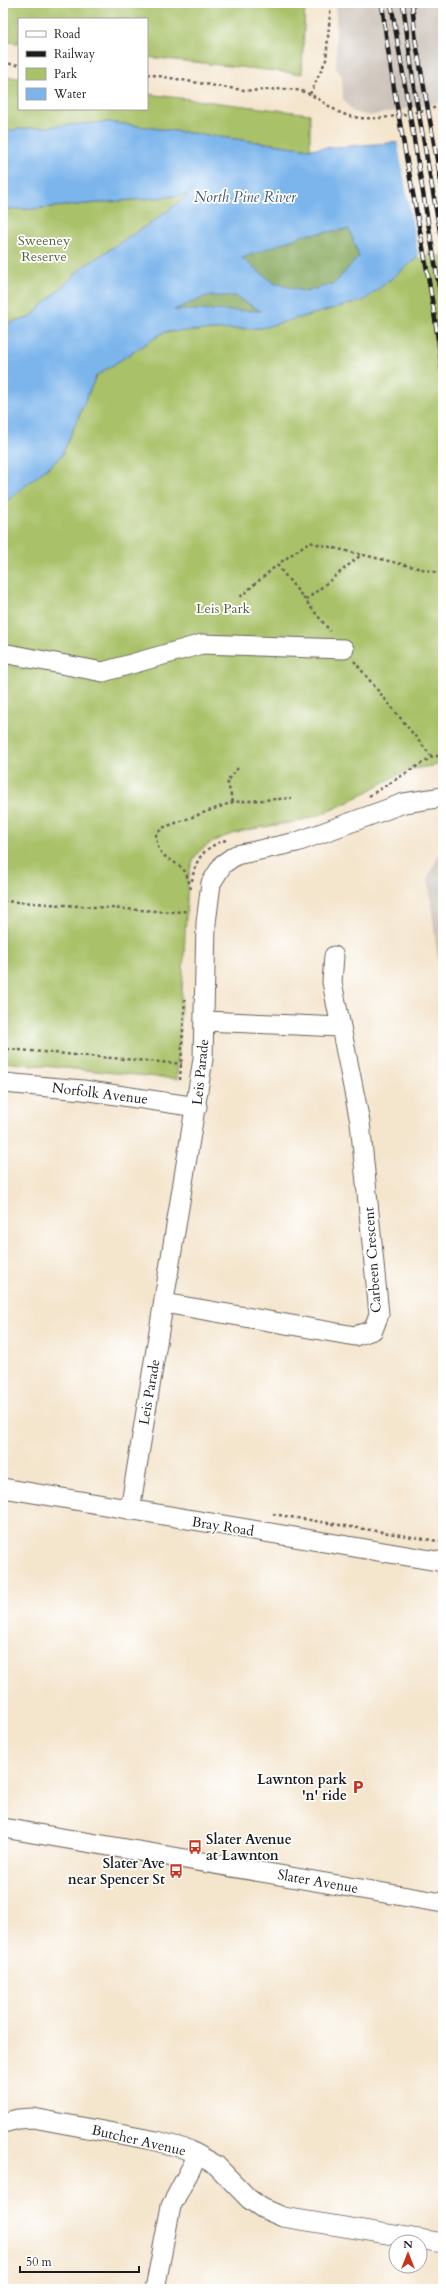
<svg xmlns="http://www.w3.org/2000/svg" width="446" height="2292" viewBox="0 0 446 2292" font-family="Cardo,serif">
<rect width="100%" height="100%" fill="#fff"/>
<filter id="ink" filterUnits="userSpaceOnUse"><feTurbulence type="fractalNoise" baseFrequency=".025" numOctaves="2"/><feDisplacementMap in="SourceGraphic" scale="8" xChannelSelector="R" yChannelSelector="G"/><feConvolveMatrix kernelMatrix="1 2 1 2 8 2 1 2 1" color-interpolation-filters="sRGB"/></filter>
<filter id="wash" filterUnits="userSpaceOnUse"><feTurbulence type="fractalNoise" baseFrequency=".012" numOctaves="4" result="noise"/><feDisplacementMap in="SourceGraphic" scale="16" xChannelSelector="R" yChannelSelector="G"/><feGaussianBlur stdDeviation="0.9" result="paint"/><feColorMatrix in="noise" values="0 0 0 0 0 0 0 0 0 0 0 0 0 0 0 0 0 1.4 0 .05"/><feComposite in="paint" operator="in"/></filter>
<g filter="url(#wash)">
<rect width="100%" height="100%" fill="#f4e5cd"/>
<path fill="#ccc2b9" d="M 336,3 L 443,3 L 443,102 L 369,116 L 353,112 L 343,99 L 342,75 L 336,69 Z
M 443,846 L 443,1006 L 428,877 Z"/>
<path fill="#a9c167" stroke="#626e42" d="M 3,3 L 305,3 L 302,74 L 147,57 L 147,19 L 19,19 L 19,43 L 3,42 Z
M 3,76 L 19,78 L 19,109 L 147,109 L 147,94 L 310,114 L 310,149 L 108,122 L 19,129 L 3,132 Z
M 189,195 L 154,221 L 84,266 L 29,318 L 3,325 L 3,209 L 31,209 Z
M 423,253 L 443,253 L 443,764 C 430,767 414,767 402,773 C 367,790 336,813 298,821 C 267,828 227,829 202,849 C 188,860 188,883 187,900 L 177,1079 L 3,1062 L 3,504 L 61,457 L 96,376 L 164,332 L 262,328 Z"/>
<path fill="#86a75c" stroke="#51623c" d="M 349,229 L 359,256 L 335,284 L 306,292 L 274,284 L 241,257 L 304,235 Z
M 207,296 L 235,296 L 262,312 L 173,310 Z"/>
<path fill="#7bb5ec" stroke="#4c6884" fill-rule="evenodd" d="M 108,122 L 310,149 L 443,139 L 443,253 L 423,253 L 365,300 L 262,328 L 164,332 L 96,376 L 61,457 L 3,504 L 3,325 L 29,318 L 84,266 L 154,221 L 188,195 L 31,209 L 3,209 L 3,132 L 19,129 ZM 349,229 L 359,256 L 335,283 L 306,292 L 274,283 L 242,258 L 304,235 ZM 207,296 L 235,296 L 261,311 L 174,310 Z"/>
<path fill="#f4e5cd" d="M 440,137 L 443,153 L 443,255 L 424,255 L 419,259 L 397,140 Z"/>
</g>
<g filter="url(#ink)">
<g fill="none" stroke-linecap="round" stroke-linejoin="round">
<defs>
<path id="minor" d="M 3,653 L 103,672 L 202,644 L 344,649
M 205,1021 L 341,1027
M 3,1083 L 83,1090 L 197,1107
M 164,1303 L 355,1336 L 373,1330 L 379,1314 L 360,1122 L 332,982 L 334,956
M 3,1488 L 443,1562
M 130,1510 L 203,1059 L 206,923 L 211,883 L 223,864 L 236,855 L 297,842 L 404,803 L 443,797
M 3,1828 L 443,1903
M 3,2123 L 18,2119 L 33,2118 L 157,2141 L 189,2150 L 216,2165 L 249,2199 L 262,2208 L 283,2217 L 443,2243
M 155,2289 L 171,2206 L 198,2155"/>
</defs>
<use href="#minor" stroke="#68625a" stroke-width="21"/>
<path stroke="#68625a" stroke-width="2.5" stroke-dasharray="3 3" stroke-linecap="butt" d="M 3,63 L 19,65
M 147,74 C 179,79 211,86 244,90 C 261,92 278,87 296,90 C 313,92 326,106 341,113 C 370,126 413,112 443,106
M 310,94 L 326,60 L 331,3
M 277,565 L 330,631
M 440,573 L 443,609
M 240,597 L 277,565 L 309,542 L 443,574
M 306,600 L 361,555
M 354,661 L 432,757
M 369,796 L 432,757 L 443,755
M 233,802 L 227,781 L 238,768
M 192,881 C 195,859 204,847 226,840
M 191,889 C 189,883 187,873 183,869 C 168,856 157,858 156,835 L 162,828 L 233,802 L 292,798
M 3,901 L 171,912 L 189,911
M 7,1049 L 182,1064
M 180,1080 L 185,997
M 273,1514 L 443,1542"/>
<use href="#minor" stroke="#fff" stroke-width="19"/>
<defs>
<path id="rail" d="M 382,3 C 396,129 429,253 443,379
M 391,3 L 443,311
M 403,3 L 414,87 L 443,248
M 412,3 L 416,43 L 443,193"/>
</defs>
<use href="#rail" stroke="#1c1c1c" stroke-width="4.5"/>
<use href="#rail" stroke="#fff" stroke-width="3" stroke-dasharray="9" stroke-linecap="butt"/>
</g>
</g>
<defs>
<symbol id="parking-bare" viewBox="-9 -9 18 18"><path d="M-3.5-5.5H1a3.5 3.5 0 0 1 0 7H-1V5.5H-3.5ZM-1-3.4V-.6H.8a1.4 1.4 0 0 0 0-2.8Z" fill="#c8321e" stroke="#fff" stroke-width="2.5" paint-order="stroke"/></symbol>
<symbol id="bus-bare" viewBox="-9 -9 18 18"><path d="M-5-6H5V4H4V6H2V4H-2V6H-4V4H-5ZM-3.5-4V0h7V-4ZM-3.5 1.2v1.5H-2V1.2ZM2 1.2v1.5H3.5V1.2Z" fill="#c8321e" stroke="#fff" stroke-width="2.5" paint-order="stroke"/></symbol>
</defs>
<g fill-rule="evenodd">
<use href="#parking-bare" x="348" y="1777" width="20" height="20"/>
<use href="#bus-bare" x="185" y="1837" width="20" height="20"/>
<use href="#bus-bare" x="166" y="1861" width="20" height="20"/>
</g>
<g text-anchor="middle" stroke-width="3.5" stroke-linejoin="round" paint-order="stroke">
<g font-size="14" fill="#545e3a" stroke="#fff">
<text x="44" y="245">Sweeney<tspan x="44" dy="16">Reserve</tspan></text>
<text x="223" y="613">Leis Park</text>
</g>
<g font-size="14" fill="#1c1c1c" stroke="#fff">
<text transform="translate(200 1072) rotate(-84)" y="5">Leis Parade</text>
<text transform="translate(100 1093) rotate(7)" y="5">Norfolk Avenue</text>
<text transform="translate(372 1260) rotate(-94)" y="5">Carbeen Crescent</text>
<text transform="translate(149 1392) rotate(-80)" y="5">Leis Parade</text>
<text transform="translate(223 1526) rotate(9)" y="5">Bray Road</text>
<text transform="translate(318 1881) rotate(10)" y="5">Slater Avenue</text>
<text transform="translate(139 2140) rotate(13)" y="5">Butcher Avenue</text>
</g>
<g font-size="14" font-weight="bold" fill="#1c1c1c" stroke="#fff" text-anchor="end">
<text x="347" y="1784">Lawnton park<tspan x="347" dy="16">'n' ride</tspan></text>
<text x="206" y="1844" text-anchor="start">Slater Avenue<tspan x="206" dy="16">at Lawnton</tspan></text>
<text x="165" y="1868">Slater Ave<tspan x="165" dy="16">near Spencer St</tspan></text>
</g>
<g font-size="15" font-style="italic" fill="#42596f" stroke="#fff">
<text x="245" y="202">North Pine River</text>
</g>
</g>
<rect width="446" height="2292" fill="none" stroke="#fff" stroke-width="16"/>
<rect x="18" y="18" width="130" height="92" fill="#ffffff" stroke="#a4a4a4"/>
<rect x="26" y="31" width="20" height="6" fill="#ffffff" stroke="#a4a4a4"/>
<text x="54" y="38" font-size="12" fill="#1c1c1c">Road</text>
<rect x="26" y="51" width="20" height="6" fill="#1c1c1c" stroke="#a4a4a4"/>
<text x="54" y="58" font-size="12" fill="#1c1c1c">Railway</text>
<rect x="26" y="68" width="20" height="12" fill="#a9c167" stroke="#a4a4a4"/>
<text x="54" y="78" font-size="12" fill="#1c1c1c">Park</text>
<rect x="26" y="88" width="20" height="12" fill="#7bb5ec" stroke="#a4a4a4"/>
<text x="54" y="98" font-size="12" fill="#1c1c1c">Water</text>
<g transform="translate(408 2254)"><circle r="19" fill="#ffffff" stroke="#a4a4a4"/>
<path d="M0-3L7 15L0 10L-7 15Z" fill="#c8321e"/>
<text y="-6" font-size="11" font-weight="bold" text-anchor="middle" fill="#1c1c1c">N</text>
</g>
<path d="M20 2266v6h119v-6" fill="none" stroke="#1c1c1c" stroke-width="2"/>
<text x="26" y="2266" font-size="12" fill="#1c1c1c" stroke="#ffffff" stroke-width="3" paint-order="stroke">50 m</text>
</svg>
